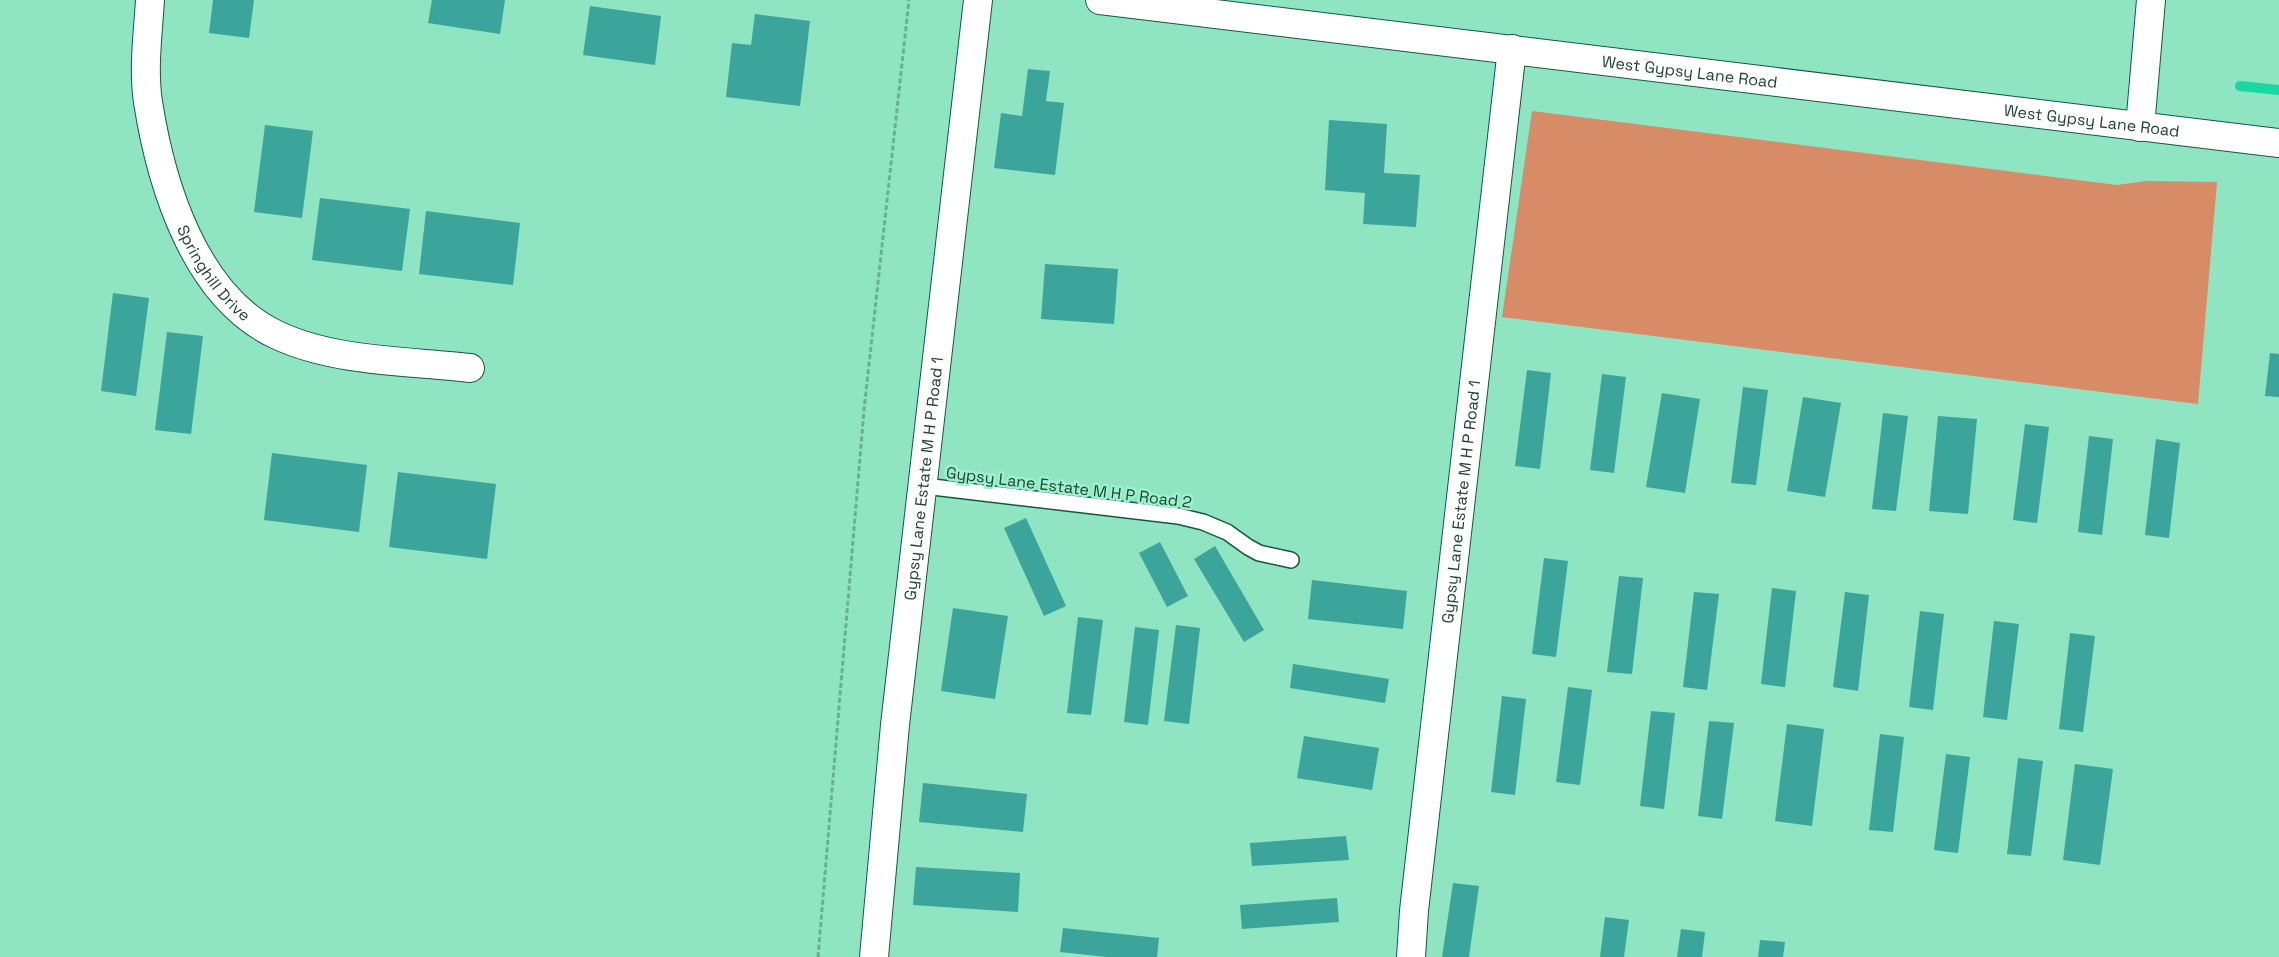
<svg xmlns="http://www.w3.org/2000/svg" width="2279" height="957" viewBox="0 0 2279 957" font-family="'Space Grotesk',sans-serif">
<rect width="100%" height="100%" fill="#8fe4c2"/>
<path fill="#d78c67" d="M 1532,111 L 2117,185 L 2146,181 L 2217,182 L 2198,404 L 1502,317 Z"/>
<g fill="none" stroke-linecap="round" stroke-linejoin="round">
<path stroke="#19d8a3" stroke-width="10" d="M 2240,86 L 2279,90"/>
</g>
<path fill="#3ba49b" d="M 213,0 L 254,0 L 249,38 L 209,33 Z
M 432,0 L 505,0 L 500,34 L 428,23 Z
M 590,6 L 661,16 L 655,65 L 583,55 Z
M 755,14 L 810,21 L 800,106 L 726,97 L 732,43 L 751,45 Z
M 1028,69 L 1050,71 L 1046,101 L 1064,103 L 1055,175 L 994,168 L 1001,113 L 1022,116 Z
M 1329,120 L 1387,124 L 1384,173 L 1420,175 L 1416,227 L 1363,224 L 1365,193 L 1325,190 Z
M 265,125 L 313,131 L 302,218 L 254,212 Z
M 320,198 L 410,209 L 402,271 L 312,260 Z
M 426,211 L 520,223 L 513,285 L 419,274 Z
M 1045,264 L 1118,269 L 1114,324 L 1041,319 Z
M 113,293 L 149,298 L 136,396 L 101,391 Z
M 167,332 L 203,336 L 191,434 L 155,430 Z
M 2270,353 L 2279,354 L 2279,397 L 2265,396 Z
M 1527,370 L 1551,373 L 1540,469 L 1515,466 Z
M 1602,374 L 1626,377 L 1614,473 L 1590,470 Z
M 1743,387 L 1768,390 L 1756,485 L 1731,483 Z
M 1662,393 L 1700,399 L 1685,493 L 1646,487 Z
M 1803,397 L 1841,403 L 1825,497 L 1787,491 Z
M 1883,413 L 1908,416 L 1896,511 L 1872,509 Z
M 1938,416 L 1977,419 L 1968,514 L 1929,511 Z
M 2025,424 L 2049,427 L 2037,523 L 2013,520 Z
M 2089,436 L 2113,439 L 2102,535 L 2078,532 Z
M 2156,439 L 2180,443 L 2169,538 L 2145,535 Z
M 272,453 L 367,465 L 359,532 L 264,520 Z
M 398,472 L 496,484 L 487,559 L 389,547 Z
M 1026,518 L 1066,606 L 1044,616 L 1004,528 Z
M 1160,542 L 1188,596 L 1167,607 L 1139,553 Z
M 1215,546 L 1264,630 L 1244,642 L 1194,559 Z
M 1544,558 L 1568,561 L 1556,657 L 1532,654 Z
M 1619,576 L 1643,578 L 1632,674 L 1607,672 Z
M 1312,580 L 1407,591 L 1403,629 L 1308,619 Z
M 1772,588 L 1796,591 L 1785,687 L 1761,684 Z
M 1694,592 L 1719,594 L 1707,690 L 1683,687 Z
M 1845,592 L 1869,595 L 1858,691 L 1833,687 Z
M 953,608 L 1008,616 L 995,699 L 941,691 Z
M 1920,611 L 1944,614 L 1933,710 L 1909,707 Z
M 1078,617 L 1103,620 L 1091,715 L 1067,713 Z
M 1994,621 L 2019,624 L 2007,720 L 1983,717 Z
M 1176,625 L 1200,628 L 1189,724 L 1164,721 Z
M 1135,627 L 1159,630 L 1148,725 L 1124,722 Z
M 2070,633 L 2095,636 L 2083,732 L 2059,729 Z
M 1293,664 L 1389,679 L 1385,703 L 1290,688 Z
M 1568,687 L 1592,690 L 1580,785 L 1556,782 Z
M 1502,696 L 1526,699 L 1515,795 L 1491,792 Z
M 1651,711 L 1675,713 L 1664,809 L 1640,806 Z
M 1709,721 L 1734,723 L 1722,819 L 1698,816 Z
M 1787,724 L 1824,729 L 1812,826 L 1775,821 Z
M 1880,734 L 1904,737 L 1893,832 L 1869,830 Z
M 1304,736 L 1379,748 L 1372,790 L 1297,778 Z
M 1946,754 L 1970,757 L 1958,853 L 1934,850 Z
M 2018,758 L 2043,761 L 2031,856 L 2007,854 Z
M 2075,764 L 2113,769 L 2100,865 L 2063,860 Z
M 923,783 L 1027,794 L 1023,832 L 919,822 Z
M 1346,836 L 1349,860 L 1252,866 L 1250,843 Z
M 916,867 L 1020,873 L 1018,912 L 913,905 Z
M 1453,883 L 1479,886 L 1469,957 L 1442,957 Z
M 1337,898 L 1339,922 L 1242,929 L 1240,905 Z
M 1605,917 L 1629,920 L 1624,957 L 1600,957 Z
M 1063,928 L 1159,938 L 1157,957 L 1107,957 L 1060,952 Z
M 1681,929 L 1705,932 L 1702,957 L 1677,957 Z
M 1760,940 L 1785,942 L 1783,957 L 1758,957 Z"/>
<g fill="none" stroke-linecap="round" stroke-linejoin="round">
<defs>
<path id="service" d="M 924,486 L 1178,516 L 1203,522 L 1227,532 L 1248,547 L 1259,553 L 1291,560"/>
<g id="minor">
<path id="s1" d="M 150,0 C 148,33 143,69 148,102 C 161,185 195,297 277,335 C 334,362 409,361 470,368"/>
<path d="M 2140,127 L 2151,0"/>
<path id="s2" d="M 874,957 L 895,725 L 978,0"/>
<path id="s3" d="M 1411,957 L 1414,911 L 1512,49"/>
</g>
<g id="secondary">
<path id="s4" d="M 1100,0 L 2279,143"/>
</g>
</defs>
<use href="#service" stroke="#135942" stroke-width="18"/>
<use href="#minor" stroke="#135942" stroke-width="30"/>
<use href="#secondary" stroke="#135942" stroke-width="30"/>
<path stroke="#6aaf94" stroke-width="3" stroke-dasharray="5 2.5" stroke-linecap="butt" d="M 818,957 L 864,410 L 909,0"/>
<use href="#service" stroke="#fff" stroke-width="15"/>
<use href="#minor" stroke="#fff" stroke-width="28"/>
<use href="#secondary" stroke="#fff" stroke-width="28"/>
</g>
<g text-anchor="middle" stroke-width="5" stroke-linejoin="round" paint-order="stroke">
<g font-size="16" fill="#1e4235" stroke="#9cf1cf">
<text dy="6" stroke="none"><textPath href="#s4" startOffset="594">West Gypsy Lane Road</textPath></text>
<text dy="6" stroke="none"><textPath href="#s4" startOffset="999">West Gypsy Lane Road</textPath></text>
<text dy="6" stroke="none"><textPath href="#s1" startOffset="288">Springhill Drive</textPath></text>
<text dy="6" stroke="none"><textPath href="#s2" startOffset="481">Gypsy Lane Estate M H P Road 1</textPath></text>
<text transform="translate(1069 487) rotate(7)" y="6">Gypsy Lane Estate M H P Road 2</text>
<text dy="6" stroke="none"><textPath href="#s3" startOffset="458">Gypsy Lane Estate M H P Road 1</textPath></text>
</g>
</g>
</svg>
